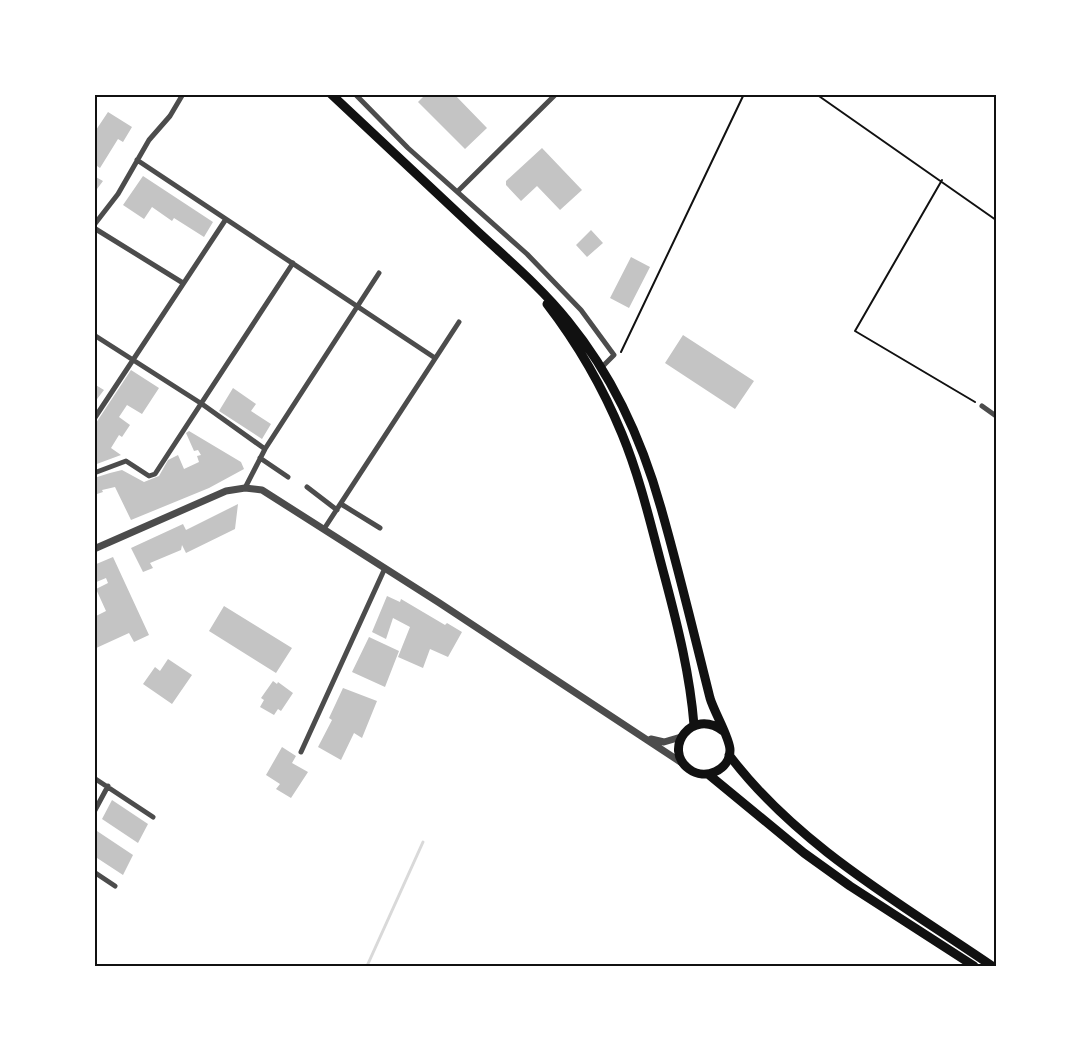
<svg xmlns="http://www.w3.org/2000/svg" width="1091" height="1061" viewBox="0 0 1091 1061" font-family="'Source Sans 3',sans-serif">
<rect width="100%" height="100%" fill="#fff"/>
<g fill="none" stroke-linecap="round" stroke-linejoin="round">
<path stroke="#d9d9d9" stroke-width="3" d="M 367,966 L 423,842"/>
</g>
<path fill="#c4c4c4" d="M 426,94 L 454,94 L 487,128 L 465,149 L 418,102 Z
M 108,112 L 132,127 L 123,142 L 118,139 L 100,168 L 94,164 L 94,133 Z
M 542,148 L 582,190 L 560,210 L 537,186 L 521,201 L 506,185 L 506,181 Z
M 94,176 L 103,181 L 94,193 Z
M 143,176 L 213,222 L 204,237 L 174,218 L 172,221 L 152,207 L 144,219 L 123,205 Z
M 591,230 L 603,243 L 587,257 L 576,245 Z
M 631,257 L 650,267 L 629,308 L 610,298 Z
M 683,335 L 754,381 L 735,409 L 665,363 Z
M 131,370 L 159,388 L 142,414 L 127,405 L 119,417 L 130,425 L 122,437 L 119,435 L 111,448 L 121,455 L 94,465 L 94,426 Z
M 94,384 L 104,390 L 94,403 Z
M 233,388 L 256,404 L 251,411 L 271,424 L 262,439 L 219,411 Z
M 189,431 L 241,462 L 244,469 L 209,488 L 131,520 L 115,487 L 102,490 L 103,492 L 94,495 L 94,478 L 110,473 L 122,470 L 144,482 L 159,476 L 168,460 L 178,455 L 184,469 L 199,462 L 197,456 L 201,455 L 198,450 L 194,451 L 186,433 Z
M 238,504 L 235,529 L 186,553 L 182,545 L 181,550 L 150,563 L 153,568 L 143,572 L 131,548 L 183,524 L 186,530 Z
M 113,557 L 149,635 L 134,642 L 129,633 L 94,649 L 94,617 L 106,611 L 96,589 L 108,583 L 106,578 L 94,583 L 94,565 Z
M 387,596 L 400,602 L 401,599 L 445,625 L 447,623 L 462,632 L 448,657 L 430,649 L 423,668 L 398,657 L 410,627 L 393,618 L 386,639 L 372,632 Z
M 224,606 L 292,648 L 276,673 L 209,631 Z
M 369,637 L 399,651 L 385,687 L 352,672 Z
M 168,659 L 192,675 L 172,704 L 143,684 L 155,667 L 160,671 Z
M 273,681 L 277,684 L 278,682 L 293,693 L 281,711 L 278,709 L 274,715 L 260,707 L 264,700 L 261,698 Z
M 343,688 L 377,701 L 362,738 L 354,733 L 341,760 L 318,747 L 332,720 L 329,718 Z
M 282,747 L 296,756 L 292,763 L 308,772 L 291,798 L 276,789 L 280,784 L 266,775 Z
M 112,800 L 148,824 L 138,843 L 102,819 Z
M 94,829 L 133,855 L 123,875 L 94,856 Z"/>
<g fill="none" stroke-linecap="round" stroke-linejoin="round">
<path stroke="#111" stroke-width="2" d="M 816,94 L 996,220
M 942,180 L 855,331 L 975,402
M 621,352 L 744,94"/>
<path stroke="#4c4c4c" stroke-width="5" d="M 355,94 L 408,148 L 527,254 L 581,310 L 614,355 L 601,368
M 137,160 L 435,358
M 458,191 L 556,94
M 94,225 L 118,194 L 149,140 L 170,116 L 183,94
M 94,228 L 183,283
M 94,335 L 202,404 L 265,449
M 982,406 L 996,416
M 94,419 L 226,219
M 260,458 L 288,477
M 94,473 L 126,461 L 149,476 L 155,474 L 293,263
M 307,487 L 337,510
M 245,488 L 265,449 L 379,273
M 341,504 L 380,528
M 324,529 L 459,322
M 301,752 L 385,568
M 94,778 L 153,817
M 94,812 L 108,786
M 94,872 L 115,886"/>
<path stroke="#4c4c4c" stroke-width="7" d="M 94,549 L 226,491 L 245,488 L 262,490 L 438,602 L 682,763
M 651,739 L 664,742 L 681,737"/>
<path stroke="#111" stroke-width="9" d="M 331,94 C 379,139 427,184 475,229 C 506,258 541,287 568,321 C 612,375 642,440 661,508 C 679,571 694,634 710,698 C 714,712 730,738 730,750 C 730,770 705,781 689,769 C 662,749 692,707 723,731
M 547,304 C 577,343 603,388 622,434 C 641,480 652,530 665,578 C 678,627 690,675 694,725
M 729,755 C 798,846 900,903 992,966
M 708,774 L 804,853 L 850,886 L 974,966"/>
</g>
<rect width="1091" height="1061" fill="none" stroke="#ffffff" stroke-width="192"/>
<rect x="96" y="96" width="899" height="869" fill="none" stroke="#111" stroke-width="2"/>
</svg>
